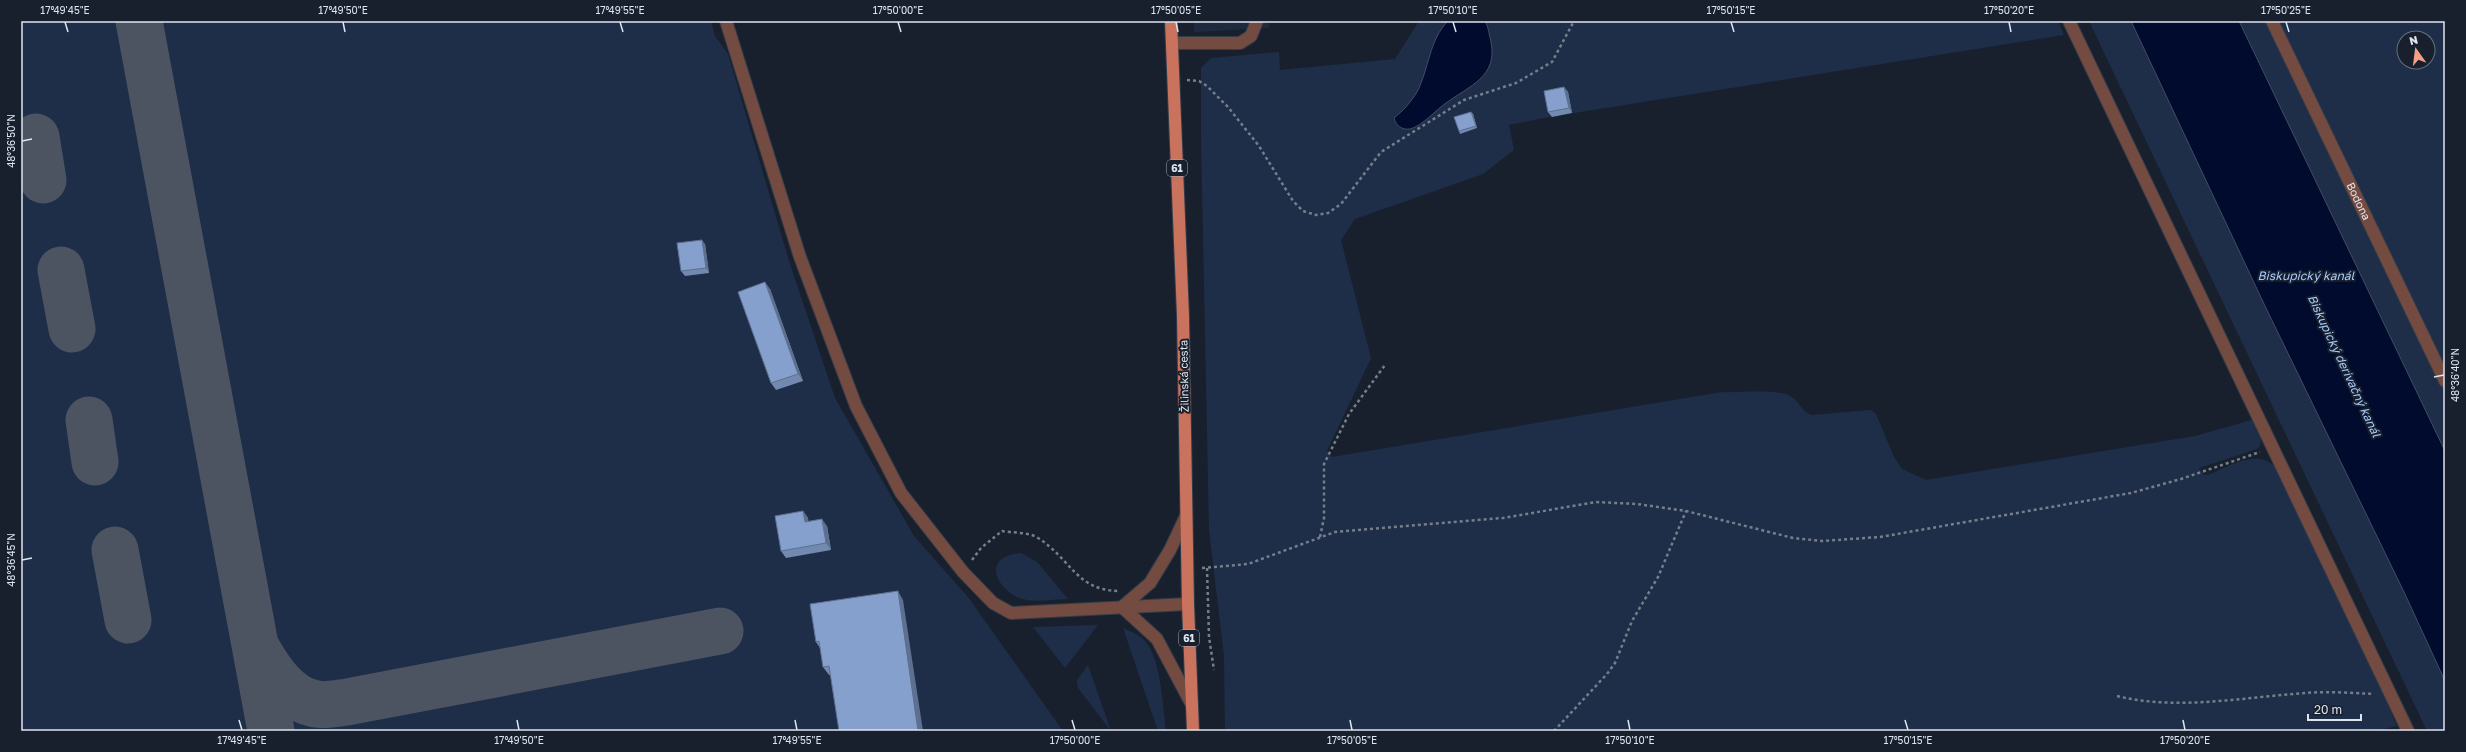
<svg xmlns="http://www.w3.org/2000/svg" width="2466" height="752" viewBox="0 0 2466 752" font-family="'Golos Text',sans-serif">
<rect width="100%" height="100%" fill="#18202e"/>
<path fill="#1e2a3d" d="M 1194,21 L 1269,21 L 1269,28 L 1194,32 Z"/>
<path fill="#1e2e48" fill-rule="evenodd" d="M 21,21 L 711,21 L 715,36 L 728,54 L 789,261 L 835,398 L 914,536 L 968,597 L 1063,731 L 21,731 Z
M 1419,21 L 2058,21 L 2064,35 L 1549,117 L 1509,125 L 1514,150 L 1483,174 L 1355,219 L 1341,240 L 1371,358 L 1327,451 L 1332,457 L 1722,392 C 1739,393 1773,389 1788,395 C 1799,399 1801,412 1812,415 L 1871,410 L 1876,414 L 1894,457 L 1902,469 L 1926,480 L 2195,436 L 2252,420 L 2261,436 L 2260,446 L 2257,449 L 2199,468 L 2204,475 L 2208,475 C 2228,467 2257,448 2275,467 L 2364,651 L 2397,726 L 2375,731 L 1225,731 L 1224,656 L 1209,530 L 1201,137 L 1201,68 L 1211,58 L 1279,52 L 1280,70 L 1395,59 Z
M 2089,21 L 2131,21 L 2265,306 L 2404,592 L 2445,681 L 2445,731 L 2427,731 Z
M 2239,21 L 2445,21 L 2445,451 ZM 2404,38 L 2428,38 L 2428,62 L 2404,62 Z
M 1021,553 L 1037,562 L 1068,599 C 1056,599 1040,602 1027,600 C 999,595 977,557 1021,553 Z
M 1098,625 L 1065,668 L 1033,627 Z
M 1123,628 C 1133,632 1142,636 1148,645 C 1161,664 1163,708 1166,731 L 1158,731 Z
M 1088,665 L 1111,731 L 1078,688 L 1077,680 Z"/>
<path fill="#000b2d" stroke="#434c67" d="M 1448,21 L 1485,21 C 1489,28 1489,35 1491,42 C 1498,77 1469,86 1446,103 C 1436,110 1422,126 1410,129 C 1402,130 1396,126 1394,118 C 1403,111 1411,102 1417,92 C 1429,69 1429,40 1448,21 Z
M 2131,21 L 2239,21 L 2445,451 L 2445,681 L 2404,592 L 2265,306 Z"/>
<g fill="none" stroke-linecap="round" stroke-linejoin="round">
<path stroke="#4c5461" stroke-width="47" d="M 139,21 L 271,731
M 36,137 L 43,180
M 61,270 L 72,329
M 89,420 L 95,462
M 115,550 L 128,620
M 257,649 C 270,672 288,699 316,704 C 325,706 338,703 347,702 L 720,631"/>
<defs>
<g id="minor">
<path d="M 726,21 L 800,257 L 856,406 L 901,493 L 963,572 L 993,603 L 1011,613 L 1188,604"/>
<path d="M 2069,21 L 2408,731"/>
<path id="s1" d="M 2272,21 L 2445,381"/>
<path d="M 1172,43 L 1240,43 L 1251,36 L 1257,21"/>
<path d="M 1186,516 L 1170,550 L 1150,583 L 1122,607 L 1157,639 L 1192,705"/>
</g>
<path id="major" d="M 1171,21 L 1183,316 L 1188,604 L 1193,731"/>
</defs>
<use href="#minor" stroke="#343c49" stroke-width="14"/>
<use href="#major" stroke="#343c49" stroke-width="14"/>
<path stroke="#777e8b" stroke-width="2.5" stroke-dasharray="3 3" stroke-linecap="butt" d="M 1187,80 L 1199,81 L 1207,86 L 1228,107 L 1259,146 L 1293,201 L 1303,211 L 1316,215 L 1328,213 L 1341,204 L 1381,152 L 1464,100 L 1516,83 L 1552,62 L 1574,21
M 1320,537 L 1324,518 L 1324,464 L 1349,414 L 1385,365
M 972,560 L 981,548 L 1002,531 C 1012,533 1030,532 1038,538 C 1070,558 1076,590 1118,591
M 1202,568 L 1248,564 L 1335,532 L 1503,518 L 1596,502 L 1637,504 L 1686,511 L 1793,538 L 1822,541 L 1880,537 L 2131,493 L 2181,479 L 2260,452
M 1207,568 L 1209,637 L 1214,670
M 2117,696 C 2178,711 2244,697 2306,693 C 2329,691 2352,693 2374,694
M 1554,731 L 1607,674 L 1615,663 L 1632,621 L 1658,577 L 1686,511"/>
<use href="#minor" stroke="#744b40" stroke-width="12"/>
<use href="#major" stroke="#c9735e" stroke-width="12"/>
</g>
<path fill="#728aaf" d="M 1564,87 L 1568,92 L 1572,113 L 1552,117 L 1548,112 Z
M 1471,112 L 1473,114 L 1477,128 L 1460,134 L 1459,131 Z
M 705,244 L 709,273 L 685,276 L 681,271 Z
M 770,289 L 803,381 L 776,390 L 771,383 Z
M 803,511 L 808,518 L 808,522 L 827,526 L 831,550 L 786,558 L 781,551 Z
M 903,600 L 830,675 L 829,675 L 823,667 L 820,648 L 816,642 Z"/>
<path fill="#5d708f" d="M 1564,87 L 1568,92 L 1572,113 L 1569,108 Z
M 1471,112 L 1473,114 L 1477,128 L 1476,126 Z
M 702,240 L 705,244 L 709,273 L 706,268 Z
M 765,282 L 770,289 L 803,381 L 798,374 Z
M 803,511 L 808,518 L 810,529 L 805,522 Z
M 822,519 L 827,526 L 831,550 L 826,543 Z
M 898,591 L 903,600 L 923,731 L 918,731 Z"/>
<path fill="#85a0cc" stroke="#5d708f" d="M 1564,87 L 1569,108 L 1548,112 L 1544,91 Z
M 1471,112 L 1476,126 L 1459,131 L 1454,117 Z
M 702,240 L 706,268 L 681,271 L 677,243 Z
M 765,282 L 798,374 L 771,383 L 738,292 Z
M 803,511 L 805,522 L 822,519 L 826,543 L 781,551 L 775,516 Z
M 898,591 L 918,731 L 839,731 L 829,666 L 823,667 L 819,641 L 816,642 L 810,604 Z"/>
<path fill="none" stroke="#dfe5ef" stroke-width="1.5" d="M 65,22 L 68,32M 343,22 L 345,32M 620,22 L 623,32M 898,22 L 901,32M 1176,22 L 1178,32M 1453,22 L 1456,32M 1731,22 L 1734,32M 2009,22 L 2011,32M 2286,22 L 2289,32M 22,141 L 32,139M 2434,377 L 2444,375M 22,560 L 32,558M 239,720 L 242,730M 517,720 L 519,730M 795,720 L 797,730M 1072,720 L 1075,730M 1350,720 L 1352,730M 1628,720 L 1630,730M 1905,720 L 1908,730M 2183,720 L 2185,730"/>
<g text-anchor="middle" stroke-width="4" stroke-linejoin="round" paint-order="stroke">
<g fill="#18202e" stroke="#a3aab5" stroke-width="1">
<rect x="1167" y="160" width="20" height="16" rx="3"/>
<rect x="1179" y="630" width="20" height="16" rx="3"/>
</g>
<g font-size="10" font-weight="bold" fill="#dfe5ef">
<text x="1177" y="172">61</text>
<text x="1189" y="642">61</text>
</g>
<g font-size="11" fill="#dfe5ef" stroke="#18202e">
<text dy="4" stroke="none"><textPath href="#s1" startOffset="200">Bodona</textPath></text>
<text transform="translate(1184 376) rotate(-91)" y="4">Žilinská cesta</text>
</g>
<g font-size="12" font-style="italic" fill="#a8c8fc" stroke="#18202e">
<text x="2306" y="280">Biskupický kanál</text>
<text transform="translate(2344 366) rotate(65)" y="4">Biskupický derivačný kanál</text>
</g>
</g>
<rect width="2466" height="752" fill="none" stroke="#18202e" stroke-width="44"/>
<g transform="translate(2416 50) rotate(346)"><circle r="19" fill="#18202e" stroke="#686f7b"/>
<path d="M0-3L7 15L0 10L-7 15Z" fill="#f49e88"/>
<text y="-6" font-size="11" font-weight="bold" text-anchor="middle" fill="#dfe5ef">N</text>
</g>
<path d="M2308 714v6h53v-6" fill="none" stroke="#dfe5ef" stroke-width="2"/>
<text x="2314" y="714" font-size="12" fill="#dfe5ef" stroke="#18202e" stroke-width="3" paint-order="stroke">20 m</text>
<rect x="22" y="22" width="2422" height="708" fill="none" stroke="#dfe5ef" stroke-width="1.5"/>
<g font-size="10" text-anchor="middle" fill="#dfe5ef">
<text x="65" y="14">17°49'45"E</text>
<text x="343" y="14">17°49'50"E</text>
<text x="620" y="14">17°49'55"E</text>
<text x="898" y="14">17°50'00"E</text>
<text x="1176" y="14">17°50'05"E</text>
<text x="1453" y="14">17°50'10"E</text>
<text x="1731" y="14">17°50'15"E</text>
<text x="2009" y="14">17°50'20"E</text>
<text x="2286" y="14">17°50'25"E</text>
<text transform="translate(11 141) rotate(-90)" y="4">48°36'50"N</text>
<text transform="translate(2455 375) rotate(-90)" y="4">48°36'40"N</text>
<text transform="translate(11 560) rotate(-90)" y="4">48°36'45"N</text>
<text x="242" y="744">17°49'45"E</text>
<text x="519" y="744">17°49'50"E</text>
<text x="797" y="744">17°49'55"E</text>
<text x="1075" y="744">17°50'00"E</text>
<text x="1352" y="744">17°50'05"E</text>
<text x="1630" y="744">17°50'10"E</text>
<text x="1908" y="744">17°50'15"E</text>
<text x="2185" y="744">17°50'20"E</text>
</g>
</svg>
